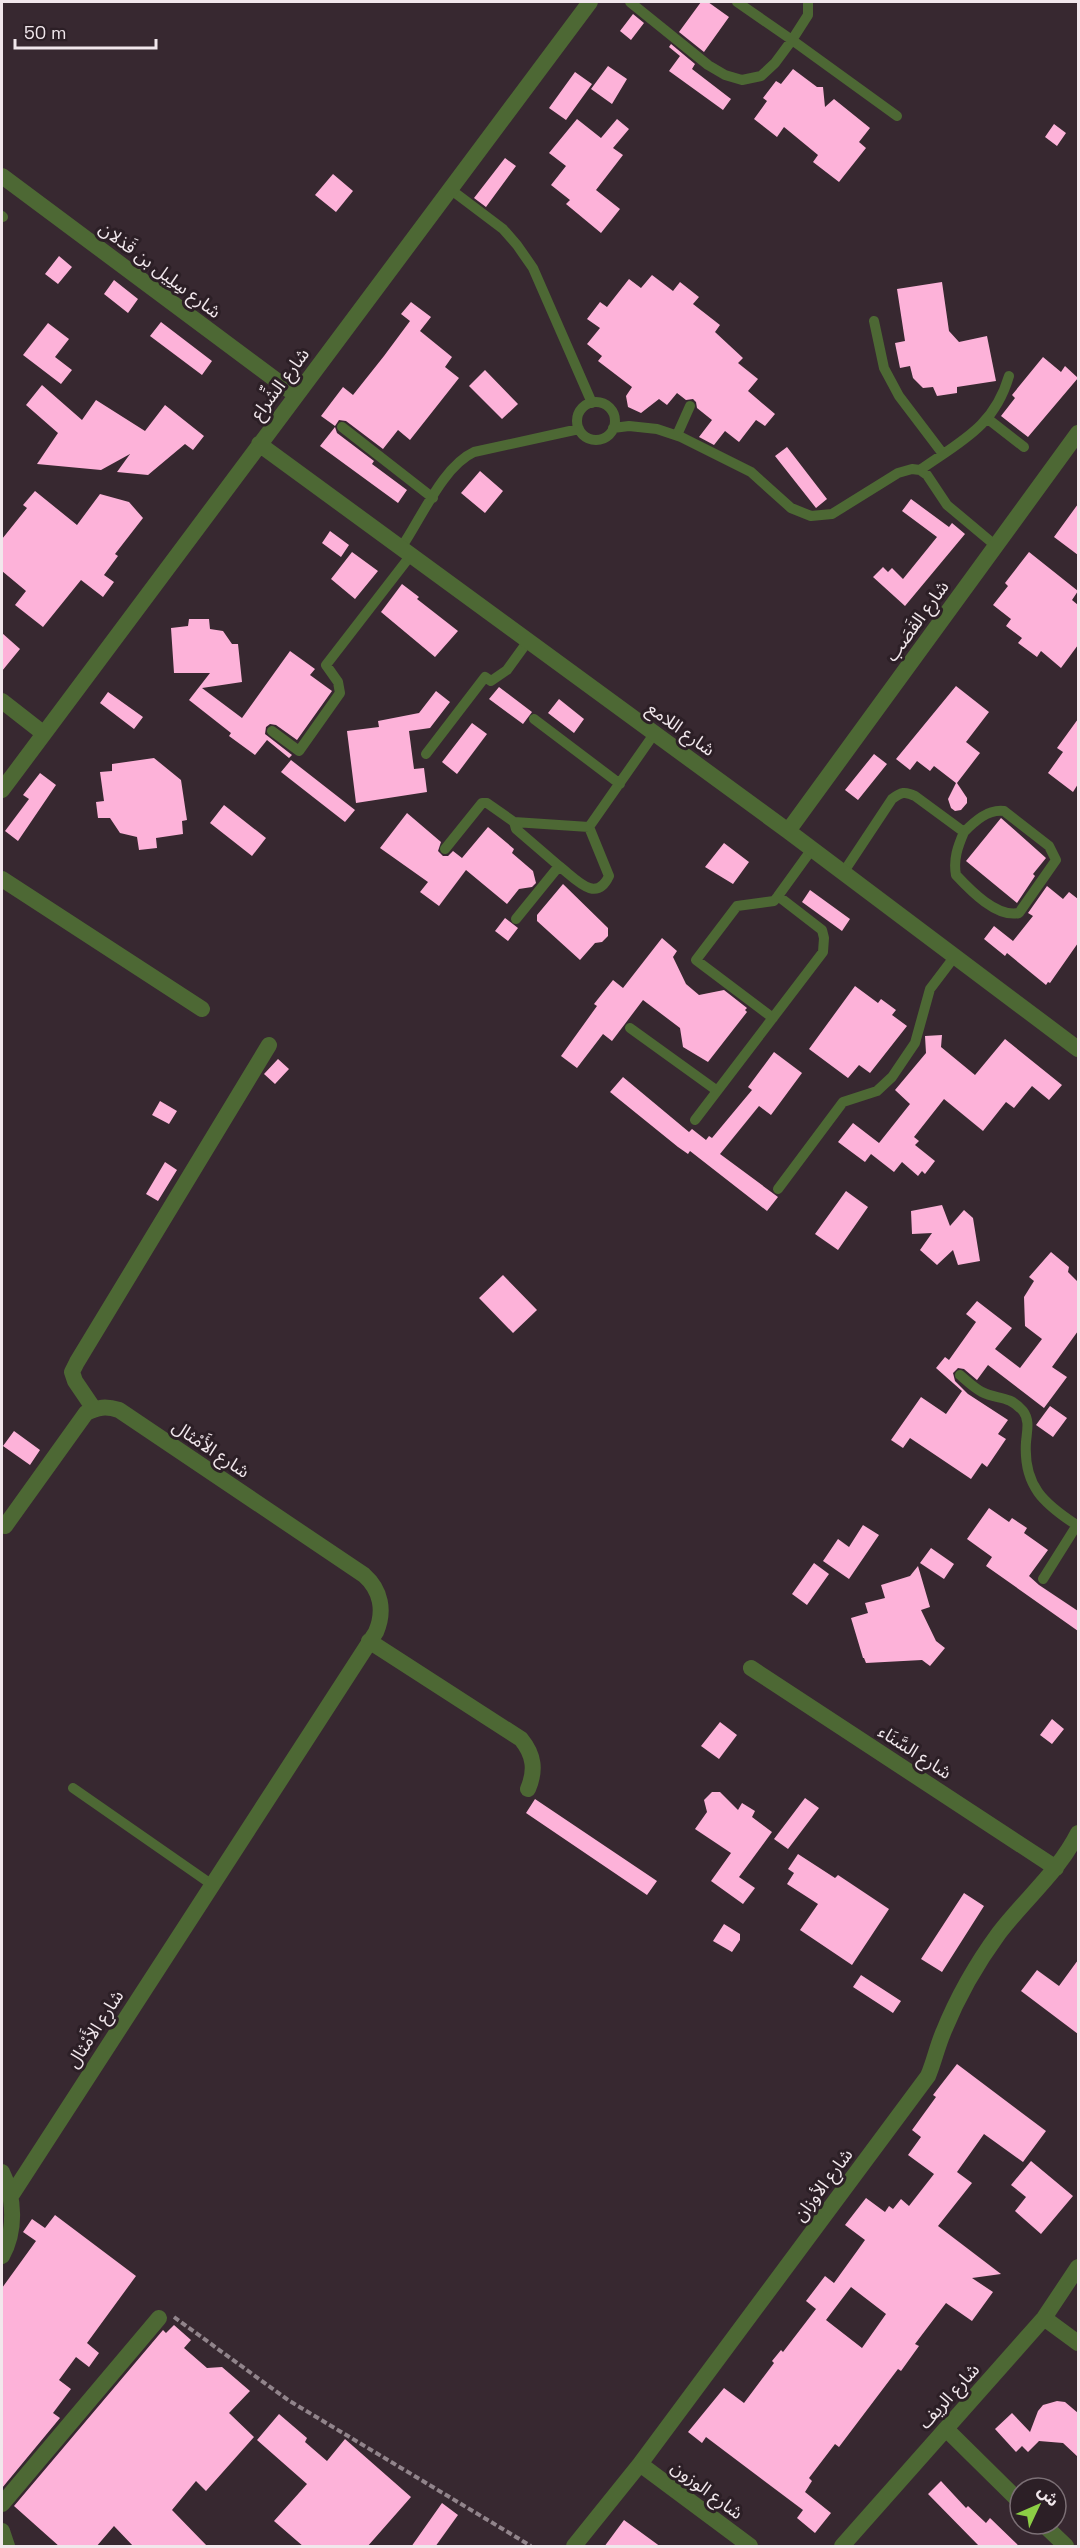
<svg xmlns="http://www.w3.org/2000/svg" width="1080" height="2548" viewBox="0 0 1080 2548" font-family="'Space Grotesk','Noto Sans Arabic',sans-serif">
<rect width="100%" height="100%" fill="#372830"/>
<path fill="#fdb2d9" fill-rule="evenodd" d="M 701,2 L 708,2 L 729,17 L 704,52 L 679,32 Z
M 633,14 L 644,23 L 631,40 L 620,31 Z
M 671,44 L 695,64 L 692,69 L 731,99 L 723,110 L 669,71 L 680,56 L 669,47 Z
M 608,66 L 627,79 L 612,104 L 591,89 Z
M 793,69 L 817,87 L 823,87 L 825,107 L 834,99 L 870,128 L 859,142 L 866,148 L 839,182 L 813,162 L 818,155 L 784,127 L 777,137 L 754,119 L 767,101 L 763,98 L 776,81 L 781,84 Z
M 575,72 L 592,84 L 566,120 L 549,108 Z
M 577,119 L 601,138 L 617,119 L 629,129 L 613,148 L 623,155 L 596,190 L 620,209 L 601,233 L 566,204 L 570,200 L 551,185 L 566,166 L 549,153 Z
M 1054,124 L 1066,133 L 1057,146 L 1045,137 Z
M 505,158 L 516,166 L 486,207 L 474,198 Z
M 333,174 L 353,191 L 336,212 L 315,195 Z
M 59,256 L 72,267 L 58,284 L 45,274 Z
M 652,275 L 673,291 L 680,282 L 699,297 L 693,304 L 720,325 L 715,332 L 743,358 L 738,363 L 758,379 L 748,391 L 775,414 L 765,426 L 756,420 L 739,442 L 725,431 L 714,445 L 699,437 L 712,420 L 697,408 L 696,402 L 693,399 L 686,400 L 677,393 L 667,405 L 659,399 L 641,413 L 628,407 L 626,396 L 632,387 L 598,361 L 602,356 L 587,344 L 600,328 L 587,319 L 600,302 L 607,307 L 629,279 L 641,288 Z
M 114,280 L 138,299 L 128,313 L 104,294 Z
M 942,282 L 949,331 L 959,342 L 987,336 L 996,381 L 957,387 L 957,393 L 937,396 L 933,387 L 923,388 L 913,378 L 910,366 L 900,368 L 895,343 L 905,341 L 897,289 Z
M 411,302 L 431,317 L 420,331 L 452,357 L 445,367 L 459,378 L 410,440 L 398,430 L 383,449 L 346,421 L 339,420 L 335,426 L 321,416 L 343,387 L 353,395 L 384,356 L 410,321 L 401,314 Z
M 161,322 L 212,361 L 202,375 L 150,336 Z
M 48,323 L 69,339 L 55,357 L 72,370 L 61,384 L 23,355 Z
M 1043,357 L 1061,372 L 1065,366 L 1078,378 L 1028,437 L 1001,416 L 1015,398 L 1012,395 Z
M 485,370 L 518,404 L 502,419 L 469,386 Z
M 42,385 L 82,420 L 96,400 L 145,431 L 165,405 L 204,436 L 193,450 L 185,444 L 148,475 L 117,472 L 130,454 L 101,470 L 37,464 L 58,433 L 26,405 Z
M 335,427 L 337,433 L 374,461 L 372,464 L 407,490 L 398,503 L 320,446 Z
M 787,447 L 827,499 L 816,508 L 775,456 Z
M 480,471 L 503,491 L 485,513 L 461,493 Z
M 35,491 L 77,525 L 100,494 L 129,502 L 143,518 L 115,554 L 118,556 L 104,575 L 114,582 L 103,597 L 81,580 L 43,627 L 15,605 L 26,591 L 2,571 L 2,539 L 27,508 L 23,505 Z
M 911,499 L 949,527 L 952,523 L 965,534 L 905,606 L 873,577 L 883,567 L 888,572 L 892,568 L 903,579 L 937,537 L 902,511 Z
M 1078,504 L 1078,555 L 1054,537 Z
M 330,531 L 349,545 L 341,557 L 322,543 Z
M 352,552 L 378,571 L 355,599 L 331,579 Z
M 1029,552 L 1078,591 L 1072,600 L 1078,605 L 1078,645 L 1061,668 L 1041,651 L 1037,657 L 1018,643 L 1022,638 L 1006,626 L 1011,619 L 993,605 L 1008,586 L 1005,583 Z
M 402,584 L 419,597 L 417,599 L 458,631 L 435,657 L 381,612 Z
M 189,619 L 209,619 L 210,629 L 223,631 L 232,644 L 238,644 L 242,682 L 202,688 L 242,718 L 290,651 L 315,669 L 310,675 L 332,691 L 297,740 L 276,725 L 270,724 L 266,727 L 265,734 L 292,755 L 289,758 L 267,740 L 255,755 L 229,736 L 231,733 L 189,700 L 210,673 L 174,673 L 171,628 L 188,626 Z
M 2,633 L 20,649 L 2,671 Z
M 956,686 L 989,712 L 966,742 L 980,753 L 957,783 L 967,798 L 967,803 L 961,810 L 955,811 L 951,808 L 948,799 L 956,783 L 934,766 L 930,771 L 917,761 L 910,770 L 896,759 Z
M 499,687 L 532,712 L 523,724 L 489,699 Z
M 436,691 L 450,702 L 430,728 L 409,731 L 414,769 L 424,768 L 427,792 L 356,803 L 347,731 L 379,727 L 378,721 L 419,713 Z
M 108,692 L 143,717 L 134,729 L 100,703 Z
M 559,699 L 584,719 L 574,733 L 548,713 Z
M 1078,719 L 1078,784 L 1073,792 L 1048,773 L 1063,752 L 1057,748 Z
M 472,723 L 487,734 L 457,774 L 442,762 Z
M 874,754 L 887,764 L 858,800 L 845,790 Z
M 154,758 L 181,780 L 187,820 L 182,821 L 183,834 L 156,838 L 157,848 L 139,850 L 137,837 L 120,833 L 110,818 L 98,818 L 96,802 L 104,801 L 100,772 L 112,771 L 112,764 Z
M 291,760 L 355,810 L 345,822 L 281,772 Z
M 40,773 L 56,785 L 18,841 L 5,831 L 29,799 L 23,795 Z
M 224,805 L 266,838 L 252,856 L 210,823 Z
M 407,813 L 441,842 L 438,851 L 443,856 L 448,856 L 453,851 L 462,858 L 488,827 L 514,849 L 512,853 L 533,871 L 536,883 L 532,887 L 519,889 L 507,904 L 466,870 L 439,906 L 420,892 L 428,882 L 380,848 Z
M 1001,818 L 1046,858 L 1033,874 L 1035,876 L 1017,903 L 966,861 Z
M 724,843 L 749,862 L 733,884 L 705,867 Z
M 563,884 L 608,928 L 608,936 L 602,942 L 595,943 L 580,960 L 537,921 L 537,915 Z
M 1047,886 L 1063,899 L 1069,892 L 1078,899 L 1078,943 L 1050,983 L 1048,982 L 1046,985 L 1007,953 L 1005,956 L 984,939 L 994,926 L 1013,941 L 1033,916 L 1028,913 Z
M 810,890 L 850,919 L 842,931 L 802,902 Z
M 505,918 L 518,928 L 508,941 L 495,931 Z
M 662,938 L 677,951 L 673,957 L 686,984 L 699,995 L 724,990 L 747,1008 L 745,1010 L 747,1012 L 708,1062 L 683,1047 L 680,1028 L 643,1000 L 612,1041 L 603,1034 L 577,1068 L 561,1056 L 597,1006 L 594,1004 L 613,980 L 623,988 Z
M 855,986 L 878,1003 L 881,999 L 896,1010 L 892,1015 L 907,1026 L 870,1073 L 859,1065 L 848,1078 L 809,1049 Z
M 942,1035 L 941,1047 L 975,1075 L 1005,1039 L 1062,1085 L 1049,1100 L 1032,1086 L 1014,1108 L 1006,1102 L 983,1131 L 944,1099 L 914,1137 L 919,1141 L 915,1145 L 935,1161 L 925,1174 L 922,1171 L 918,1176 L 902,1162 L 894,1172 L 871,1154 L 865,1162 L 838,1142 L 853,1123 L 879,1143 L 910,1104 L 895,1090 L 926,1053 L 925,1036 Z
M 774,1052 L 802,1073 L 771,1115 L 759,1106 L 720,1154 L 778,1197 L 767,1211 L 690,1151 L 688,1154 L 678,1147 L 610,1092 L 623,1077 L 689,1132 L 692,1129 L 706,1140 L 709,1136 L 712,1138 L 752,1090 L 748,1087 Z
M 278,1059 L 289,1069 L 275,1084 L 264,1074 Z
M 160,1101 L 177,1111 L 169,1124 L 152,1115 Z
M 165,1162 L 177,1170 L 158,1201 L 146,1194 Z
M 846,1191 L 868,1207 L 838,1250 L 815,1234 Z
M 942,1205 L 950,1226 L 964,1210 L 973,1218 L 980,1261 L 958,1265 L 953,1250 L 937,1265 L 920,1250 L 932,1233 L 912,1234 L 911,1211 Z
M 1051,1252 L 1069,1267 L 1068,1272 L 1078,1282 L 1078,1331 L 1052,1367 L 1067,1377 L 1044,1408 L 988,1365 L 977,1380 L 964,1369 L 958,1368 L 953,1373 L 955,1381 L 968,1394 L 1008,1420 L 998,1434 L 1006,1439 L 987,1467 L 982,1463 L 971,1479 L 910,1438 L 903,1448 L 891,1440 L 921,1397 L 946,1414 L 962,1391 L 936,1368 L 945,1357 L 949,1360 L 976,1322 L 966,1314 L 977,1301 L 1012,1328 L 995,1349 L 1020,1368 L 1042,1339 L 1025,1326 L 1024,1297 L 1034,1281 L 1029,1277 Z
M 503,1275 L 537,1310 L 513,1333 L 479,1298 Z
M 1050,1406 L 1067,1418 L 1053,1437 L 1036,1425 Z
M 14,1431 L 40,1450 L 30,1465 L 3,1446 Z
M 989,1508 L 1009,1522 L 1012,1518 L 1027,1528 L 1024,1533 L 1048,1550 L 1029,1576 L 1039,1585 L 1078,1611 L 1078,1631 L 986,1566 L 992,1557 L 967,1539 Z
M 863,1525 L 879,1535 L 849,1579 L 823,1561 L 838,1539 L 849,1547 Z
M 931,1548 L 954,1564 L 944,1579 L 920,1563 Z
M 814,1563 L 829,1574 L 807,1605 L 792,1594 Z
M 918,1566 L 930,1607 L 921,1610 L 936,1641 L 945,1648 L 930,1666 L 922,1660 L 866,1663 L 864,1658 L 863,1658 L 851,1618 L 868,1613 L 865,1603 L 885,1598 L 881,1585 L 910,1576 Z
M 1052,1719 L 1064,1729 L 1052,1744 L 1040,1735 Z
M 720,1722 L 737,1735 L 719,1759 L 701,1746 Z
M 712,1792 L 720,1792 L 738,1810 L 742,1803 L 755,1811 L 752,1817 L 772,1832 L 739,1877 L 755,1888 L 743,1904 L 711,1881 L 731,1853 L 695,1829 L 707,1812 L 704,1800 Z
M 805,1798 L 819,1808 L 788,1849 L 774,1839 Z
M 535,1799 L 657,1881 L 647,1895 L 526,1813 Z
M 798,1854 L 835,1878 L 838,1875 L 889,1909 L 852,1965 L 800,1930 L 818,1904 L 787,1884 L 794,1873 L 788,1869 Z
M 964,1893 L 984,1906 L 942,1972 L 921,1959 Z
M 724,1924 L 740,1934 L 740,1940 L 732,1952 L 713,1941 Z
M 1078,1960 L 1078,2034 L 1021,1991 L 1037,1970 L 1059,1986 Z
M 861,1975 L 901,2001 L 893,2013 L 853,1987 Z
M 957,2064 L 1046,2131 L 1023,2162 L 984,2134 L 957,2172 L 972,2183 L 938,2226 L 1001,2274 L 972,2278 L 993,2292 L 972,2321 L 946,2303 L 915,2344 L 919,2346 L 901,2371 L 898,2369 L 839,2447 L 835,2444 L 809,2478 L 812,2481 L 805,2492 L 831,2513 L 815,2533 L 797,2518 L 803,2510 L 706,2437 L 702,2443 L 688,2432 L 724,2388 L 744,2403 L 774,2363 L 772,2361 L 781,2350 L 783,2352 L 816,2309 L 806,2301 L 825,2276 L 834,2283 L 865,2240 L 845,2225 L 866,2198 L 885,2212 L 889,2206 L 893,2209 L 901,2199 L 909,2206 L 934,2174 L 908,2155 L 921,2137 L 912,2130 L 936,2097 L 933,2095 ZM 851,2287 L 886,2314 L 862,2348 L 826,2320 Z
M 1031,2161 L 1073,2196 L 1041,2234 L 1015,2211 L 1026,2197 L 1011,2185 Z
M 55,2215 L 136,2276 L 87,2343 L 99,2353 L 89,2367 L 76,2357 L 59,2380 L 71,2389 L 53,2413 L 60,2418 L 2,2488 L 2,2288 L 36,2241 L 23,2232 L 32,2219 L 45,2228 Z
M 174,2325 L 191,2340 L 184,2348 L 207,2368 L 222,2367 L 250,2391 L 229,2413 L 254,2437 L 206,2491 L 196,2481 L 172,2510 L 208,2547 L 134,2547 L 114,2526 L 96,2547 L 60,2547 L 14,2506 L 163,2330 L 166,2333 Z
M 1057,2401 L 1065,2402 L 1078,2413 L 1078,2457 L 1063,2443 L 1039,2441 L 1028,2452 L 1022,2446 L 1016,2452 L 995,2429 L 1012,2413 L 1030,2432 L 1038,2411 L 1043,2405 Z
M 279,2414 L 307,2438 L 305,2442 L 327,2461 L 345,2439 L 411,2497 L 367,2547 L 304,2547 L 274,2521 L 307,2484 L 257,2440 Z
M 941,2481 L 966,2508 L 968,2506 L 986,2523 L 990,2518 L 1020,2547 L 980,2547 L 928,2494 Z
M 442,2503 L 458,2515 L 435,2547 L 411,2547 Z
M 624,2520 L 661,2547 L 604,2547 Z"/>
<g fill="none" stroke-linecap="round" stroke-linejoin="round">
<path stroke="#91848b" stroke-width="4" stroke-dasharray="6 3" stroke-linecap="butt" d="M 174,2317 L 288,2400 L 531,2546"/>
<path stroke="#4d6834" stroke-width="10" d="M 630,2 L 708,65 L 725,75 L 742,80 L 761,76 L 775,63 L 792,40 L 897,116
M 737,2 L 792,40 L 808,15 L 808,2
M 450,189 L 503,229 L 517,245 L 533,268 L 592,403
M 2,216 L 3,217
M 874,321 L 884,368 L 899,396 L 943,454
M577 421a19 19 0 1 1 38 0a19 19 0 1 1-38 0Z
M 988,419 L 1024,447
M 342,427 L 433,498
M 613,428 L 629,426 L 657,429 L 681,437 L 751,472 L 791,508 L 811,516 L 832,514 L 898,473 L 912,469 L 920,470 L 927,475 L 947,505 L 996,546
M 677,435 L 690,406
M 920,470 C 961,441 994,427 1009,376
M 401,548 C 421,519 443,466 474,452 L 579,429
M 534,719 L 620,784
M 272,731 L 299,751 L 340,693 L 338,682 L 326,665 L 411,555
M 426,754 L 485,677 L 491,681 L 507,670 L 528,641
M 514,822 L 516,829 L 559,866
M 445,849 L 482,803 L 487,803 L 514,822 L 589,827
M 843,873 L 892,799 C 901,792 905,791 915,796 L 964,832 C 975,821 988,809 1004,811 L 1049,846 L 1056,860 L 1019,913 C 997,918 971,891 956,875 C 953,859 958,846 964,832
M 516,919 L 559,866 C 576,879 596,904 609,876 L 589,827 L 654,734
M 773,1018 L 696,960 L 737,906 L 774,901 L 778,896 L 812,849
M 630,1028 L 716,1090
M 695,1120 L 823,952 L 824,938 L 822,930 L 778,896
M 778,1189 L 843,1102 L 877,1091 L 892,1077 L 915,1043 L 930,989 L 955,956
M 960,1375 C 967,1381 974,1388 982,1392 C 997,1400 1008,1394 1023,1411 C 1030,1420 1027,1431 1026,1442 C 1023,1486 1044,1504 1078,1526
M 1043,1579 L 1077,1525
M 73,1788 L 211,1884"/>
<path stroke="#4d6834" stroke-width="16" d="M 2,176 L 296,395
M 259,444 L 788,831 L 1078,1049
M 2,701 L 43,733
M 2,790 L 590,2
M 788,831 L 1078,433
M 2,879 L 202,1009
M 94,1409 L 75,1381 L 72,1372 L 77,1362 L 269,1045
M 5,1526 L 86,1413 C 98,1407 106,1406 119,1410 L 364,1575 C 381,1590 385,1611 376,1632 L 11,2196
M 369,1641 L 521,1739 C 534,1755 536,1770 528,1789
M 751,1668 L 1056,1868
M 2,2172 C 15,2198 16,2231 2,2256
M 1044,2318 L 1078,2343
M 946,2429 L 1020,2502
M 640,2464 L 750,2546
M 2,2504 L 159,2318
M 1043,2524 L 1066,2546
M 2,2531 L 7,2546
M 574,2546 L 640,2464 L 928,2076 C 934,2062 937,2047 943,2033 C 957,1998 977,1963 999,1933 C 1025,1899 1059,1871 1078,1833
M 842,2546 L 1044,2318 L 1078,2267"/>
</g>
<g text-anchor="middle" stroke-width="6" stroke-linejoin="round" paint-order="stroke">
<g font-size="18" fill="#f1e7ec" stroke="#2c1f26">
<text transform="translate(160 270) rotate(37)" y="6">شارع سِلِيل بن قَذلان</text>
<text transform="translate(280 384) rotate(-53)" y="6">شارع الشِّراع</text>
<text transform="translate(917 621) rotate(-54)" y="6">شارع القَصَب</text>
<text transform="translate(681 729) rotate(36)" y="6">شارع اللامع</text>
<text transform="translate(211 1449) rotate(34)" y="6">شارع الأَمْثال</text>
<text transform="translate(915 1752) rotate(33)" y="6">شارع السَّنَاء</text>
<text transform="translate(95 2029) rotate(-57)" y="6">شارع الأَمْثال</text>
<text transform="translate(823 2185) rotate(-53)" y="6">شارع الأوزان</text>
<text transform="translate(949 2396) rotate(-48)" y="6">شارع الريف</text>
<text transform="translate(707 2490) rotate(37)" y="6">شارع الوزون</text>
</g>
</g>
<rect width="1080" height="2548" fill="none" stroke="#f1e7ec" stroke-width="6"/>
<g transform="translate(1038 2506) rotate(46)"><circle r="28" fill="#2c1f26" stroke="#7b6f75" stroke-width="1.5"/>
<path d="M0-4.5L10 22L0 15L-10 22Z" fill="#8cce45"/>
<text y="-9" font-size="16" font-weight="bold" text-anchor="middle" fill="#f1e7ec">ش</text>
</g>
<path d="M15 39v9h141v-9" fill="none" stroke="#f1e7ec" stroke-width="3"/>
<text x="24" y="39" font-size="18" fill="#f1e7ec" stroke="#2c1f26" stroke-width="4.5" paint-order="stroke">50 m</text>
</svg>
